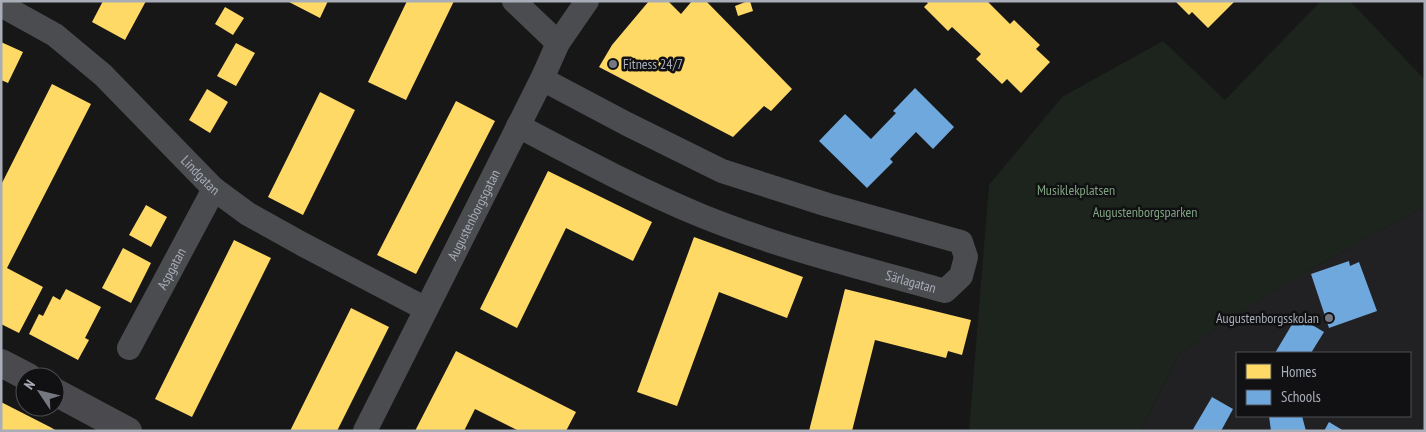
<svg xmlns="http://www.w3.org/2000/svg" width="1426" height="432" viewBox="0 0 1426 432" font-family="'PT Sans Narrow',sans-serif">
<rect width="100%" height="100%" fill="#171717"/>
<path fill="#212123" fill-rule="evenodd" d="M 1425,206 L 1425,431 L 1140,431 L 1179,354 L 1286,283 ZM 1237,353 L 1410,353 L 1410,416 L 1237,416 Z"/>
<path fill="#1d241e" d="M 1321,1 L 1350,1 L 1425,80 L 1425,206 L 1286,283 L 1179,354 L 1140,431 L 969,431 L 989,185 L 1062,97 L 1163,41 L 1225,100 Z"/>
<path fill="#ffd966" d="M 103,1 L 146,1 L 125,40 L 92,22 Z
M 287,1 L 328,1 L 320,18 Z
M 407,1 L 454,1 L 406,100 L 368,82 Z
M 649,1 L 668,1 L 681,14 L 692,1 L 706,1 L 792,89 L 771,111 L 764,106 L 733,137 L 599,67 L 612,45 Z
M 748,1 L 750,1 L 753,11 L 738,16 L 735,6 Z
M 926,1 L 987,1 L 1010,24 L 1014,20 L 1040,45 L 1036,49 L 1050,62 L 1021,93 L 1007,79 L 1002,84 L 976,59 L 981,54 L 952,27 L 948,31 L 924,7 L 928,3 Z
M 1175,1 L 1235,1 L 1208,28 L 1192,12 L 1189,15 Z
M 225,7 L 244,18 L 233,35 L 215,24 Z
M 1,42 L 23,52 L 8,83 L 1,80 Z
M 236,43 L 255,53 L 236,86 L 217,76 Z
M 52,84 L 91,104 L 7,268 L 43,287 L 19,333 L 1,324 L 1,185 Z
M 207,89 L 228,102 L 210,133 L 189,120 Z
M 320,92 L 355,110 L 303,215 L 268,197 Z
M 456,101 L 495,121 L 416,274 L 377,255 Z
M 548,171 L 652,222 L 633,261 L 566,228 L 517,328 L 480,309 Z
M 146,205 L 167,217 L 151,247 L 129,235 Z
M 694,237 L 803,277 L 787,318 L 719,292 L 677,406 L 637,392 Z
M 234,240 L 271,258 L 192,417 L 155,399 Z
M 123,248 L 151,263 L 131,303 L 102,288 Z
M 66,289 L 101,307 L 85,338 L 89,340 L 78,360 L 29,334 L 39,314 L 43,316 L 53,296 L 60,300 Z
M 845,289 L 971,320 L 962,355 L 948,351 L 946,358 L 875,340 L 852,431 L 809,431 Z
M 351,308 L 389,327 L 337,431 L 290,431 Z
M 456,351 L 576,412 L 566,431 L 519,431 L 475,409 L 464,431 L 415,431 Z
M 1,402 L 50,427 L 57,431 L 1,431 Z"/>
<path fill="#6fa8dc" d="M 915,88 L 954,127 L 933,149 L 916,132 L 890,159 L 893,162 L 867,188 L 819,141 L 845,114 L 871,139 L 896,113 L 893,111 Z
M 1349,261 L 1350,266 L 1359,262 L 1377,311 L 1329,328 L 1311,274 Z
M 1297,316 L 1324,332 L 1311,353 L 1275,353 Z
M 1212,397 L 1233,409 L 1221,431 L 1192,431 Z
M 1269,416 L 1302,416 L 1306,431 L 1271,431 Z
M 1329,422 L 1344,431 L 1324,431 Z"/>
<g fill="none" stroke-linecap="round" stroke-linejoin="round">
<g stroke="#4b4c50" stroke-width="24">
<path d="M 514,1 L 558,43"/>
<path id="s1" d="M 1,5 L 55,35 L 103,75 L 214,189 L 248,214 L 302,244 L 426,309"/>
<path id="s2" d="M 518,126 C 579,158 639,190 702,216 C 781,248 863,268 945,291 L 961,276 L 966,257 L 961,242 L 828,205 L 722,171 L 627,124 L 542,79"/>
<path id="s3" d="M 129,348 L 214,189"/>
<path id="s4" d="M 365,431 L 542,79 L 558,43 L 587,1"/>
</g>
<path stroke="#4a4a4e" stroke-width="28" d="M 1,363 L 28,377
M 55,392 L 128,431"/>
</g>
<g fill="#757880" stroke="#111113" stroke-width="2">
<circle cx="613" cy="64" r="5"/>
<circle cx="1329" cy="318" r="5"/>
</g>
<g text-anchor="middle" stroke-width="5" stroke-linejoin="round" paint-order="stroke">
<g font-size="14" fill="#a8adb8" stroke="#111113" text-anchor="start">
<text x="623" y="69">Fitness 24/7</text>
<text x="1319" y="323" text-anchor="end">Augustenborgsskolan</text>
</g>
<g font-size="14" fill="#a8adb8" stroke="#111113">
<text dy="5" stroke="none"><textPath href="#s1" startOffset="264">Lindgatan</textPath></text>
<text dy="5" stroke="none"><textPath href="#s4" startOffset="242">Augustenborgsgatan</textPath></text>
<text dy="5" stroke="none"><textPath href="#s3" startOffset="90">Aspgatan</textPath></text>
<text dy="5" stroke="none"><textPath href="#s2" startOffset="424">Särlagatan</textPath></text>
</g>
<g font-size="14" fill="#7fa381" stroke="#111113">
<text x="1076" y="195">Musiklekplatsen</text>
<text x="1145" y="217">Augustenborgsparken</text>
</g>
</g>
<rect width="1426" height="432" fill="none" stroke="#a8adb8" stroke-width="5"/>
<rect x="1236" y="352" width="175" height="65" fill="#111113" stroke="#4d4f55"/>
<rect x="1246" y="364" width="25" height="15" fill="#ffd966" stroke="#4d4f55"/>
<text x="1281" y="377" font-size="15" fill="#a8adb8">Homes</text>
<rect x="1246" y="390" width="25" height="15" fill="#6fa8dc" stroke="#4d4f55"/>
<text x="1281" y="402" font-size="15" fill="#a8adb8">Schools</text>
<g transform="translate(40 392) rotate(305)"><circle r="24" fill="#111113" stroke="#4d4f55"/>
<path d="M0-4L9 19L0 12L-9 19Z" fill="#757880"/>
<text y="-8" font-size="14" font-weight="bold" text-anchor="middle" fill="#a8adb8">N</text>
</g>
</svg>
